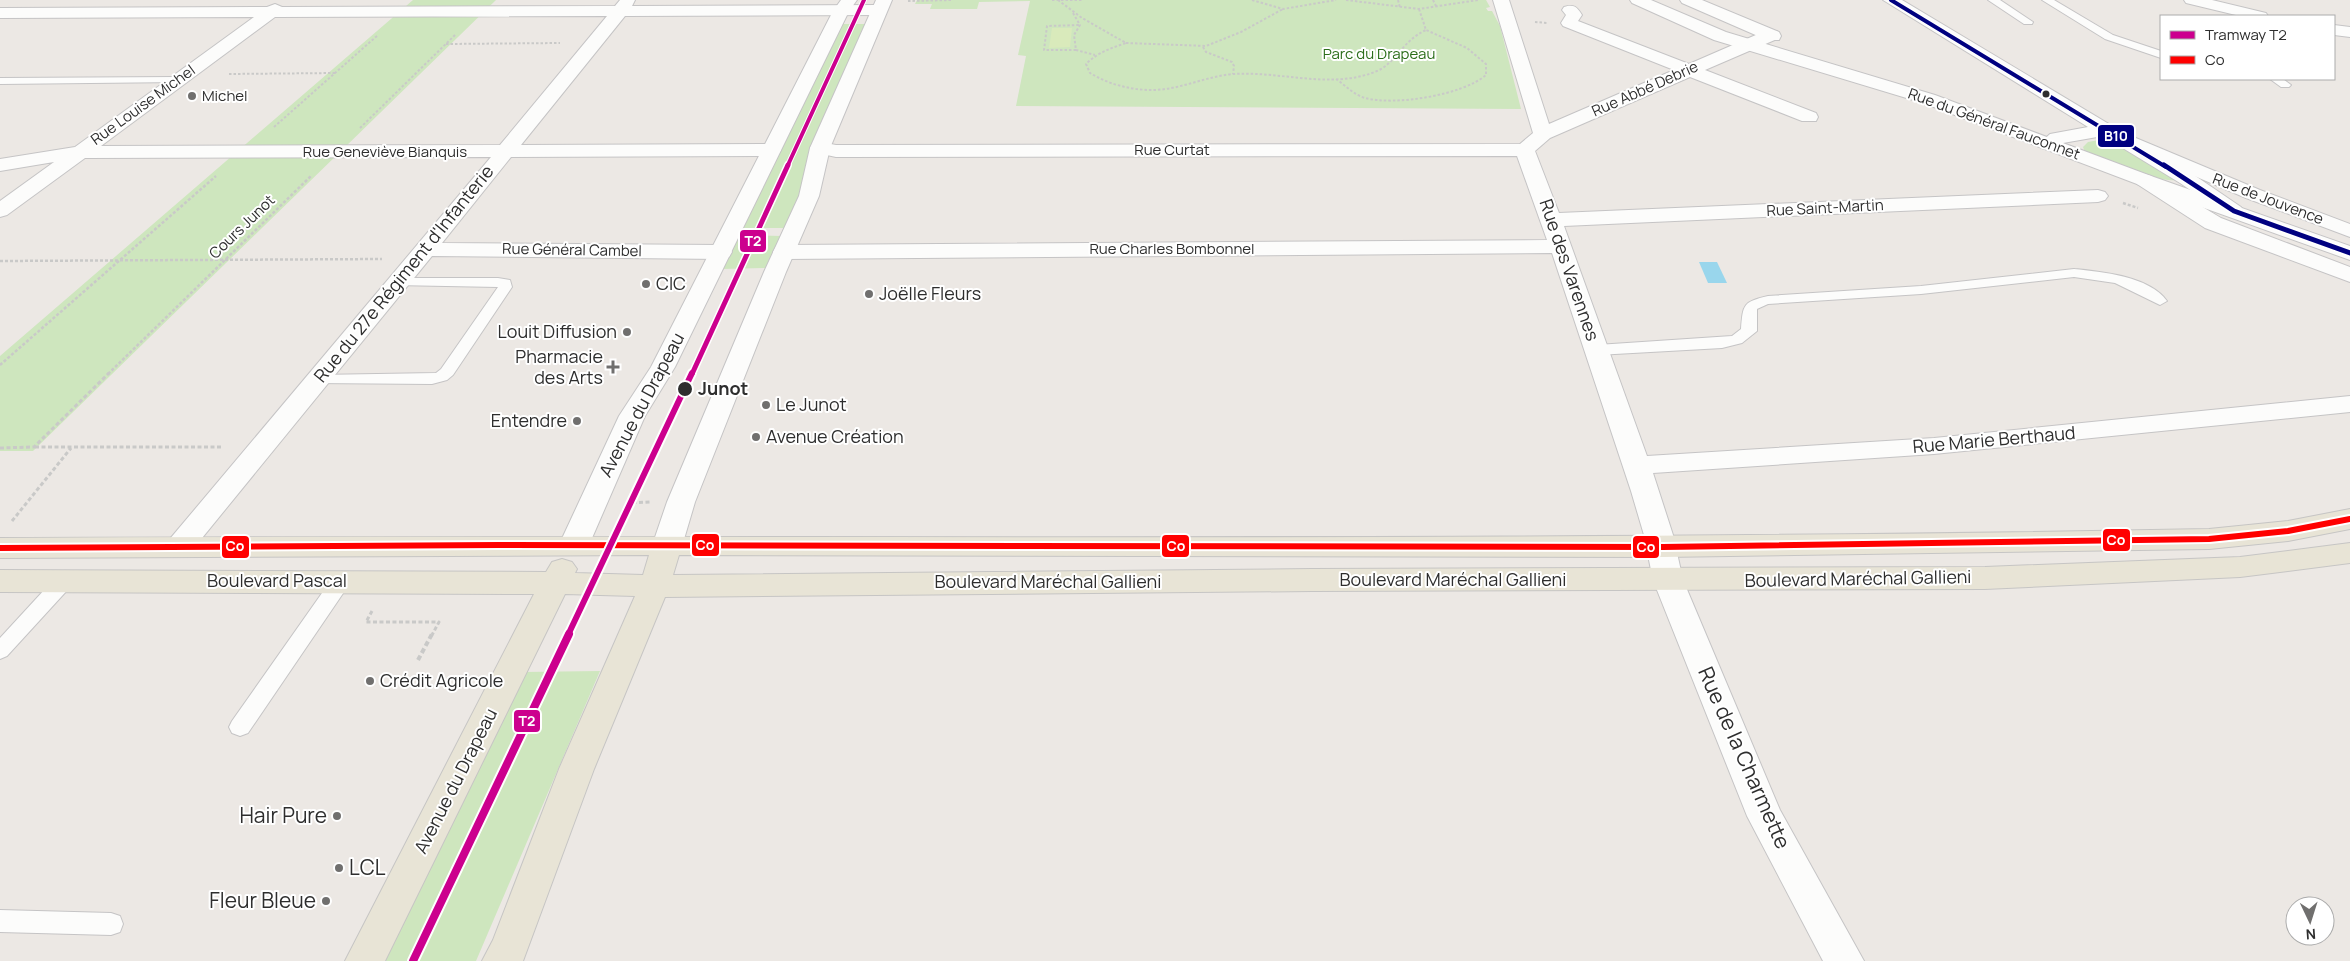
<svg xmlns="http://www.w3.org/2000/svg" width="2350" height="961" viewBox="0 0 2350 961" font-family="Manrope,sans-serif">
<rect width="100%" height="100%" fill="#ece8e4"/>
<path fill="#cee6be" d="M 413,0 L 496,0 L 33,451 L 0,451 L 0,356 Z
M 917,0 L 1486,0 L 1490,7 L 1486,8 L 1488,11 L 1492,11 L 1500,26 L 1521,109 L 1016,106 L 1026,56 L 1018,55 L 1030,1 L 979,2 L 977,9 L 930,9 L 932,4 L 915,4 Z
M 840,24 L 868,24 L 809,151 L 800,194 L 785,228 L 740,228 Z
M 2099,140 C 2128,141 2153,165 2177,180 C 2150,182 2111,162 2085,152 L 2083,147 L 2088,142 Z
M 736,235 L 781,236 L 767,268 L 721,269 Z
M 600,671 L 476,961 L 382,961 L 523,672 Z"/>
<path fill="#d9eabb" d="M 1052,28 L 1072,28 L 1070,47 L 1049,48 Z"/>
<path fill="#99d6ec" d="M 1699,262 L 1717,262 L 1727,283 L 1708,283 Z"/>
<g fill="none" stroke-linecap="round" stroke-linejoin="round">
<defs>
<path id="service" d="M 1988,0 L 2000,0 L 2033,22 L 2032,24 L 2024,24 Z
M 2042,0 L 2054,0 L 2113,35 L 2161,51 L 2161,58 L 2105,39 Z
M 177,77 L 183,80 L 181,82 L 0,84 L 0,78 Z
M 2270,79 L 2283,79 L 2291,85 L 2289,87 L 2281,87 Z
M 2074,269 C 2102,272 2149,276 2167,301 L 2160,305 L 2115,283 L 2074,277 L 1921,294 L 1768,304 L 1757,309 L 1757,331 L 1742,343 L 1722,348 L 1597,355 L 1592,353 L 1589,350 L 1592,347 L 1597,345 L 1732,336 L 1741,329 C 1743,304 1743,302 1768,296 L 1921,286 Z
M 399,278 L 498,278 L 510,280 L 512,287 L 453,375 L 447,380 L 432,384 L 312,383 L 310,380 L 312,377 L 318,375 L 436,373 L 441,369 L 498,287 L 394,285 L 392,282 L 394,279 Z
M 65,573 L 72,575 L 75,580 L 72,585 L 7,656 L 0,659 L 0,638 L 58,575 Z
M 341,574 L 348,576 L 351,581 L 348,586 L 248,733 L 240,736 L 232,733 L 229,727 L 232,721 L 334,576 Z
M 0,910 L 111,913 L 120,916 L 123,924 L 120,932 L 111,935 L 0,932 Z"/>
<path id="minor" d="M 620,0 L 635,0 L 632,6 L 879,5 L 885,7 L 887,10 L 885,13 L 879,15 L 625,16 L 521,145 L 771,144 L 778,146 L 781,150 L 778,154 L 771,156 L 511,157 L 442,243 L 721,245 L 729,247 L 732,252 L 729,257 L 721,259 L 432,256 L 189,554 L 179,557 L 169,554 L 164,547 L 169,540 L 491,157 L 85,158 L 7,215 L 0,217 L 0,201 L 54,162 L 0,171 L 0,159 L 75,147 L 254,17 L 0,18 L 0,8 L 267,7 L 275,4 L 282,7 L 615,6 ZM 607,16 L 500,145 L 101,146 L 275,17 Z
M 1493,0 L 1509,0 L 1549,124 L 1674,70 L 1563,26 L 1561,23 L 1566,15 L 1562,10 L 1564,7 C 1574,4 1577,7 1582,15 L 1578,21 L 1689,64 L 1765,31 L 1777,31 L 1779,35 L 1777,39 L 1705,70 L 1816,113 L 1818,117 L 1816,121 L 1802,121 L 1690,77 L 1550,138 L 1535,151 L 1559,213 L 2098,190 L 2105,192 L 2108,196 L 2105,200 L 2098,202 L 1564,226 L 1647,456 L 1934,438 L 2350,396 L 2350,412 L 1934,454 L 1653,473 L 1673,535 L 1683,580 L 1780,810 L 1864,961 L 1823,961 L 1747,816 L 1653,580 L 1644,535 L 1631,491 L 1552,253 L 784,259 L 776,257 L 773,252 L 776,247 L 784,245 L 1547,240 L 1517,156 L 836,157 L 813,152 L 810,148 L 813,144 L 820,142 L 836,145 L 1520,144 L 1533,133 Z
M 2184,0 L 2212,0 L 2266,13 L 2268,16 L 2240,16 L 2186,3 Z
M 2334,25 L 2350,27 L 2350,37 L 2334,35 Z
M 2131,136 L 2260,190 L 2350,224 L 2350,237 L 2246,198 L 2124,146 L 2121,142 L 2124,138 Z
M 2144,174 L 2151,176 L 2221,218 L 2350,267 L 2350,282 L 2205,228 L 2137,184 L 2134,180 L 2137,176 Z"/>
<path id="tertiary" d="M 1883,0 L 1902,0 L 2194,175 L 2241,207 L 2244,211 L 2241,215 L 2234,217 L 2227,215 L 2180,183 L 2103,136 L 2063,143 L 2049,150 L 2042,148 L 2039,144 L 2050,134 L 2088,127 Z"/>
<path id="secondary" d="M 841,0 L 857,0 L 849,11 L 675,367 L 645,416 L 589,545 L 584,552 L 574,555 L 564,552 L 559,545 L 619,416 L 651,367 L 833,11 Z
M 876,0 L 892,0 L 830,148 L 819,196 L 786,272 L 695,502 L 682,546 L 677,553 L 667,556 L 657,553 L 652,546 L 667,502 L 764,272 L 799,196 L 810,148 Z
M 1630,0 L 1651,0 L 1726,32 L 1935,95 L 2151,176 L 2350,246 L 2350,260 L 2137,184 L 1923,103 L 1714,40 L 1632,3 Z
M 1680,0 L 1702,0 L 1779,32 L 1781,36 L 1779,40 L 1767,40 L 1682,3 Z"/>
<path id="primary" d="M 2350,509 L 2350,529 L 2288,541 L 2209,549 L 1663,557 L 679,555 L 673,575 L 1312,569 L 1985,567 L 2240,557 L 2350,543 L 2350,563 L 2240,577 L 1985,589 L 1312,591 L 665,597 L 594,769 L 523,961 L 482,961 L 493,940 L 559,769 L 635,596 L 565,594 L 385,961 L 345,961 L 534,594 L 0,592 L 0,570 L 546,572 L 552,562 L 562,559 L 572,562 L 577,569 L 575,573 L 643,575 L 649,555 L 0,558 L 0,538 C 736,534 1473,543 2209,529 L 2288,521 Z"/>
</defs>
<use href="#service" stroke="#c5c4c5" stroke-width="2"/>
<use href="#minor" stroke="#c5c4c5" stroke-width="2"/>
<use href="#tertiary" stroke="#c5c4c5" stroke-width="2"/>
<use href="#secondary" stroke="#c5c4c5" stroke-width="2"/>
<use href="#primary" stroke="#c6c5c4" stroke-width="2"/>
<path stroke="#c9c9c8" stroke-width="2" stroke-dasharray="2.5 2" stroke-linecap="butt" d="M 1052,0 L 1083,0
M 1058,0 L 1082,18 L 1126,43 C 1111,48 1097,53 1086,64 L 1090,73 C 1108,84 1130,90 1152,90 C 1180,90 1206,76 1234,74 C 1281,71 1332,90 1377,71 C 1396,63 1402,41 1426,30
M 1252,0 L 1283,9 L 1336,0
M 1346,0 L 1419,9 L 1478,0
M 1398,0 L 1400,8
M 1433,0 L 1436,6
M 908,1 L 953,0
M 1073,13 L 1080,25 L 1074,35 L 1076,50 L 1095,55
M 1535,22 L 1548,23
M 1126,43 L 1206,46 L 1241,32 L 1283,9
M 446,44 L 560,43
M 1203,47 L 1206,52 L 1232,62 L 1234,66 L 1233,74
M 1076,50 L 1044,50 L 1047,26 L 1080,25
M 229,74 L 335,73
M 1336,79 C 1345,85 1354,95 1365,98 C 1395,106 1463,95 1486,75 L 1486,64 L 1467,48 L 1426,30 L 1419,9
M 274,127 L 378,35
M 360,128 L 456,34"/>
<path stroke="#c9c9c8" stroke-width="2.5" stroke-dasharray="3 2" stroke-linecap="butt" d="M 2123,203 L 2138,208
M 0,261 L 382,259
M 0,365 L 216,176
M 108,374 L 311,176"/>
<path stroke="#c9c9c8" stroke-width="3" stroke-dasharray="4 2.5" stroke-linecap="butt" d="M 35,447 L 223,447
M 0,448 L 34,447 L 109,373
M 626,503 L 650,502
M 12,521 L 71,448
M 372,611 L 366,622 L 439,622 L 432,635"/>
<path stroke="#c9c9c8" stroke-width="4" stroke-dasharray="5 3" stroke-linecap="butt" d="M 418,660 L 432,634"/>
<use href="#service" fill="#fcfcfb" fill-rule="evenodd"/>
<use href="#minor" fill="#fcfcfb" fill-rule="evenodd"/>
<use href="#tertiary" fill="#fcfcfb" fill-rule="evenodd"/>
<use href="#secondary" fill="#fcfcfb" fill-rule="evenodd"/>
<use href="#primary" fill="#e8e4d6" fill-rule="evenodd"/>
<defs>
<path id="bus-1" d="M 0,548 L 498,545 L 1663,547 L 2209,539 L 2288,531 L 2350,519"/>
<path id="bus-2-far1" d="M 1891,0 L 2166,167"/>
<path id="bus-2" d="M 2164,165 L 2234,211 L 2350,253"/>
</defs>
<use href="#bus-1" stroke="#fff" stroke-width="10"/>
<use href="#bus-2-far1" stroke="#fff" stroke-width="6"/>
<use href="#bus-2" stroke="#fff" stroke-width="8"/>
<use href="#bus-1" stroke="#f00" stroke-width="6"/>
<use href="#bus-2-far1" stroke="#000080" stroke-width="4"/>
<use href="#bus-2" stroke="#000080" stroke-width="5"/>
<defs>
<path id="tram-1-far3" d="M 787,167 L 864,0"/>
<path id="tram-1-far2" d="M 692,374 L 788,165"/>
<path id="tram-1-far1" d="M 568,635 L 692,373"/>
<path id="tram-1" d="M 413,961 L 569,634"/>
</defs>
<use href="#tram-1-far3" stroke="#fff" stroke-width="6"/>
<use href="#tram-1-far2" stroke="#fff" stroke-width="8"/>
<use href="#tram-1-far1" stroke="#fff" stroke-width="10"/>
<use href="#tram-1" stroke="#fff" stroke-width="12"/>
<use href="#tram-1-far3" stroke="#cc008e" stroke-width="4"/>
<use href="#tram-1-far2" stroke="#cc008e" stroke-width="5"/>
<use href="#tram-1-far1" stroke="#cc008e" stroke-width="6"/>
<use href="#tram-1" stroke="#cc008e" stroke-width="8"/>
</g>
<g fill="#2e2e2e" stroke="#fff" stroke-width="2">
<circle cx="2046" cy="94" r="4.5"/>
<circle cx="685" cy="389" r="8"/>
</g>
<g fill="#706f6e" stroke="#fff" stroke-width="2">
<circle cx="192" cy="96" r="5"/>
<circle cx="646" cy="284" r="5"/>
<circle cx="869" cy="294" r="5"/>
<circle cx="627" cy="332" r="5"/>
<path d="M610.5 359.5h5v5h5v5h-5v5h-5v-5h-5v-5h5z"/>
<circle cx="766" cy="405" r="5"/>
<circle cx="577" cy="421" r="5"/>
<circle cx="756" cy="437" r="5"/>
<circle cx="370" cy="681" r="5"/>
<circle cx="337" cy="816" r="5"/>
<circle cx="339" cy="868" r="5"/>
<circle cx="326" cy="901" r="5"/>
</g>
<g text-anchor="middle" stroke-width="4" stroke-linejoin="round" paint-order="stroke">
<g font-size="15" fill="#2c6e1b" stroke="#fff">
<text x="1379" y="59">Parc du Drapeau</text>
</g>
<g font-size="15" fill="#2e2e2e" stroke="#fff">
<text transform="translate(1645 89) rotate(-24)" y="5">Rue Abbé Debrie</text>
<text transform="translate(143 105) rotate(-36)" y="5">Rue Louise Michel</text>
<text transform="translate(1994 124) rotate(20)" y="5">Rue du Général Fauconnet</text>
<text x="1172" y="155">Rue Curtat</text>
<text x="385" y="157">Rue Geneviève Bianquis</text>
<text transform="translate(2268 199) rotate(21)" y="5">Rue de Jouvence</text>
<text transform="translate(1825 208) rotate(-3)" y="5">Rue Saint-Martin</text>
<text transform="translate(242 227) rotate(-44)" y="5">Cours Junot</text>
<text x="1172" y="254">Rue Charles Bombonnel</text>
<text transform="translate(572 250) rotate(1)" y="5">Rue Général Cambel</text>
</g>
<g font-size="15" fill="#2e2e2e" stroke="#fff" text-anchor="start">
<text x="202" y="101">Michel</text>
</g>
<g font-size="18" fill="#2e2e2e" stroke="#fff">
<text transform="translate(1569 270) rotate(71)" y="6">Rue des Varennes</text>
<text transform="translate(404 274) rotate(-51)" y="6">Rue du 27e Régiment d'Infanterie</text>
<text transform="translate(642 405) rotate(-62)" y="6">Avenue du Drapeau</text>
<text transform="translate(1994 440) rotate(-5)" y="6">Rue Marie Berthaud</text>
<text transform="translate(1858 579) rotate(-1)" y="6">Boulevard Maréchal Gallieni</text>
<text x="1453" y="586">Boulevard Maréchal Gallieni</text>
<text x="277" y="587">Boulevard Pascal</text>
<text x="1048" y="588">Boulevard Maréchal Gallieni</text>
<text transform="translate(456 781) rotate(-63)" y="6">Avenue du Drapeau</text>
</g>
<g font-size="18" fill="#2e2e2e" stroke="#fff" text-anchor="start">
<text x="656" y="290">CIC</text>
<text x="879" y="300">Joëlle Fleurs</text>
<text x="617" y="338" text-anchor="end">Louit Diffusion</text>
<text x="603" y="363" text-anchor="end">Pharmacie<tspan x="603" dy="21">des Arts</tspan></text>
<text x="776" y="411">Le Junot</text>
<text x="567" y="427" text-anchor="end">Entendre</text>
<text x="766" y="443">Avenue Création</text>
<text x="380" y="687">Crédit Agricole</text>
</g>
<g font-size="18" font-weight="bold" fill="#2e2e2e" stroke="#fff" text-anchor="start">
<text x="698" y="395">Junot</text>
</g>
<g font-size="21" fill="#2e2e2e" stroke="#fff">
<text transform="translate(1744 758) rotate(66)" y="7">Rue de la Charmette</text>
</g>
<g font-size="21" fill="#2e2e2e" stroke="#fff" text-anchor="end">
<text x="327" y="823">Hair Pure</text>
<text x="349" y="875" text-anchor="start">LCL</text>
<text x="316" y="908">Fleur Bleue</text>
</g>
</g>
<g stroke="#fff" stroke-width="2">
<rect x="2097" y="124" width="38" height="24" rx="5" fill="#000080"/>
<rect x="739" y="229" width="28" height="24" rx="5" fill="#cc008e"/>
<rect x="2102" y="528" width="29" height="24" rx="5" fill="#f00"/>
<rect x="691" y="533" width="29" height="24" rx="5" fill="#f00"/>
<rect x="1161" y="534" width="29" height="24" rx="5" fill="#f00"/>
<rect x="221" y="535" width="29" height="24" rx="5" fill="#f00"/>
<rect x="1632" y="535" width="28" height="24" rx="5" fill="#f00"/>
<rect x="513" y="709" width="28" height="24" rx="5" fill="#cc008e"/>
</g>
<g font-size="14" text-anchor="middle" font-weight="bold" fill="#fff">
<text x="2116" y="141">B10</text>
<text x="753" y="246">T2</text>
<text x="2116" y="545">Co</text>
<text x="705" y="550">Co</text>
<text x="1176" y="551">Co</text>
<text x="235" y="551">Co</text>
<text x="1646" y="552">Co</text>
<text x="527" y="726">T2</text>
</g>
<rect x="2160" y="15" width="175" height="65" fill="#ffffff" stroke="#ababab"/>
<rect x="2170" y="31" width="25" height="8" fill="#cc008e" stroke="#ababab"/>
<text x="2205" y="40" font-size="15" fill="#2e2e2e">Tramway T2</text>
<rect x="2170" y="56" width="25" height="8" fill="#ff0000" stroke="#ababab"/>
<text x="2205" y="65" font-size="15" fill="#2e2e2e">Co</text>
<g transform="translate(2310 921) rotate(176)"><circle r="24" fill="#ffffff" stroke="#ababab"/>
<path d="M0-4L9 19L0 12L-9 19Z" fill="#706f6e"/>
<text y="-8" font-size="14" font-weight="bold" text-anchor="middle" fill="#2e2e2e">N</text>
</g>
</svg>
